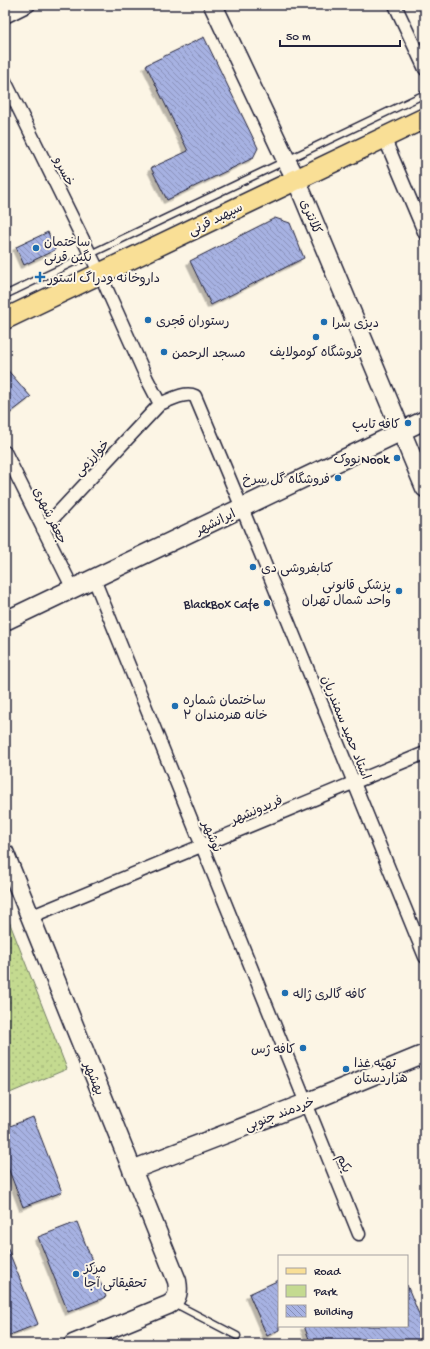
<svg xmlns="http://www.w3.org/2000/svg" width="430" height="1349" viewBox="0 0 430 1349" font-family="'Gochi Hand','Playpen Sans Arabic',sans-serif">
<defs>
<pattern id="green-dots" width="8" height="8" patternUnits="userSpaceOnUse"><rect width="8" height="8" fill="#c4da90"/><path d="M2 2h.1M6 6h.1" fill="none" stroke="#a8bb7d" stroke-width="1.8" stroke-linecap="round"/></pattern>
<pattern id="building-back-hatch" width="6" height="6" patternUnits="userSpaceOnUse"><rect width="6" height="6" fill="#a7b2e2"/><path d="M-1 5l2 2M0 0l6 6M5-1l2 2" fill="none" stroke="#8890b8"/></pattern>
<filter id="shadow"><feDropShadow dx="-3.5" dy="3.5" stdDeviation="0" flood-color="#0004"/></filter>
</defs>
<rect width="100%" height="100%" fill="#fcf5e5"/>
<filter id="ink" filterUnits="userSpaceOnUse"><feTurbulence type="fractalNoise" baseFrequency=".025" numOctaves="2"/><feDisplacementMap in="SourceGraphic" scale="8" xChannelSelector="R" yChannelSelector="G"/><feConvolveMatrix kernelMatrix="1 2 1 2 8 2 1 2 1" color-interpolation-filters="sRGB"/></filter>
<g filter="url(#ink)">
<path fill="url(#green-dots)" stroke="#737e66" d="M 5,911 L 67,1069 L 5,1095 Z"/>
<path fill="url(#building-back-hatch)" stroke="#22223b" filter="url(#shadow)" d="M 204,37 L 258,148 L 253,158 L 167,200 L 151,168 L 188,151 L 146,65 Z
M 275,218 L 290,223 L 304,258 L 211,305 L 190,261 Z
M 48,232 L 55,250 L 24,265 L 16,247 Z
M 5,367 L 31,397 L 9,414 L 5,404 Z
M 33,1117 L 62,1192 L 23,1207 L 5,1160 L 5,1128 Z
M 77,1222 L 106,1297 L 68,1312 L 38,1237 Z
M 5,1242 L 38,1324 L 5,1337 Z
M 279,1280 L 279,1330 L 267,1336 L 249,1294 Z
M 407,1285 L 425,1329 L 425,1344 L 311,1344 L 304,1326 L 407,1326 Z"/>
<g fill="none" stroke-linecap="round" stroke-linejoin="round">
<defs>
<path id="lane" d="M 5,295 L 425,94
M 174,1303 L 237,1336"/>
<path id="street" d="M 395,5 L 425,69
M 5,17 L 29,5
M 5,81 L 100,274 L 147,379 L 160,404 C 170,400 185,391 195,396 L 242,508 L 425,957
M 384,137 L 425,234
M 5,452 L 73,589
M 43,529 L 160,404
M 94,579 L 359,1234
M 30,917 L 425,753"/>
<path id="secondary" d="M 213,5 L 286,160 L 296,179 L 425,488
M 5,621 L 425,420
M 5,854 L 177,1281 C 179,1291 178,1300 168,1305 L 73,1344
M 132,1170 L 306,1103 L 425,1054"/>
<path id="primary" d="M 5,319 L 425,118"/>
</defs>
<use href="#lane" stroke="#22223b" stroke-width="9"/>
<use href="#street" stroke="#22223b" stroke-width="15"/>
<use href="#secondary" stroke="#22223b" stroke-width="21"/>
<use href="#primary" stroke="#22223b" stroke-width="23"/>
<use href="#lane" stroke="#fcf5e5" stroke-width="6"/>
<use href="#street" stroke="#fcf5e5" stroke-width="12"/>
<use href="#secondary" stroke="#fcf5e5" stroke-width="18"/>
<use href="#primary" stroke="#f9df96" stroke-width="20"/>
</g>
</g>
<g fill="#1f6fb2" stroke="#fcf5e5" stroke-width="1.5">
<circle cx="36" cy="248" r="4"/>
<path d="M38 271h4v4h4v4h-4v4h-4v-4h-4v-4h4z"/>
<circle cx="148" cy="320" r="4"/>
<circle cx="324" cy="322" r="4"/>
<circle cx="316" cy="337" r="4"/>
<circle cx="164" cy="352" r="4"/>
<circle cx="408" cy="423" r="4"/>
<circle cx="397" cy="458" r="4"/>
<circle cx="338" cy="478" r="4"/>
<circle cx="253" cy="567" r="4"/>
<circle cx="399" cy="591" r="4"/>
<circle cx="267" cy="603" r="4"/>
<circle cx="175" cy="706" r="4"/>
<circle cx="285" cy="993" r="4"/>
<circle cx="303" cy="1048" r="4"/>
<circle cx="346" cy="1069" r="4"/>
<circle cx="76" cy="1274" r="4"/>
</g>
<g text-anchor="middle" stroke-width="4" stroke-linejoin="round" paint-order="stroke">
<g font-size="13" fill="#22223b" stroke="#fcf5e5">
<text transform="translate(65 171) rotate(64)" y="5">خسرو</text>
<text transform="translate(312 216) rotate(67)" y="5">کلانتری</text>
<text transform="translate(215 218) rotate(-26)" y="5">سپهبد قرنی</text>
<text transform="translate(91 457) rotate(-46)" y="5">خوارزمی</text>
<text transform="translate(51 515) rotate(64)" y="5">جعفر شهری</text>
<text transform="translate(215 521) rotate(-26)" y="5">ایرانشهر</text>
<text transform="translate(347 727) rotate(68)" y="5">استاد حمید سمندریان</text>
<text transform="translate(256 809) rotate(-23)" y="5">فریدونشهر</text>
<text transform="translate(213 836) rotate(68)" y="5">نوشهر</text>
<text transform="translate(95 1078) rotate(68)" y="5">بهشهر</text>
<text transform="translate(279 1113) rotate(-21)" y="5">خردمند جنوبی</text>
<text transform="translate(345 1163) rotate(68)" y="5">یکم</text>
</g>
<g font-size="13" fill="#22223b" stroke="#fcf5e5" text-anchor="start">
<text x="44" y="246">ساختمان<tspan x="44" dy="15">نگین قرنی</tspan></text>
<text x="48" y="282">داروخانه ودراگ استور</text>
<text x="156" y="325">رستوران قجری</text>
<text x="332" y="327">دیزی سرا</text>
<text x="316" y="356" text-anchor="middle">فروشگاه کومولایف</text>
<text x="172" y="357">مسجد الرحمن</text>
<text x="400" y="428" text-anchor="end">کافه تایپ</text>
<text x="389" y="463" text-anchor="end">نووکNook</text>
<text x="330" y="483" text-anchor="end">فروشگاه گل سرخ</text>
<text x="261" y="572">کتابفروشی دی</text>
<text x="391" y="589" text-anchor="end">پزشکی قانونی<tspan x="391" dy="15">واحد شمال تهران</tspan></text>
<text x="259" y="608" text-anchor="end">BlackBox Cafe</text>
<text x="183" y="704">ساختمان شماره<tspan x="183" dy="15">۲ خانه هنرمندان</tspan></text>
<text x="293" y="998">کافه گالری ژاله</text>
<text x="295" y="1053" text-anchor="end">کافه ژس</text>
<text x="354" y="1067">تهیه غذا<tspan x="354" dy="15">هزاردستان</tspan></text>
<text x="84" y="1272">مرکز<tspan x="84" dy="15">تحقیقاتی آجا</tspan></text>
</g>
</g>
<rect width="430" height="1349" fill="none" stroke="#fcf5e5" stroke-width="20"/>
<rect x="10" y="10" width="410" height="1329" fill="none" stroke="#22223b" stroke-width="1.5" filter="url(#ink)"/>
<rect x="278" y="1255" width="130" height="72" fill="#fcf5e5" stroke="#a5a1a1"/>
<rect x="286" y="1268" width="20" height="6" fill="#f9df96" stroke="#a5a1a1"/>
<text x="314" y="1275" font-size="12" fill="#22223b">Road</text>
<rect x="286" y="1285" width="20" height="12" fill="#c4da90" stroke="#a5a1a1"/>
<text x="314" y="1295" font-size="12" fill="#22223b">Park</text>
<rect x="286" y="1305" width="20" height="12" fill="url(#building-back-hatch)" stroke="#a5a1a1"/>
<text x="314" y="1315" font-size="12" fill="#22223b">Building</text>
<path d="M280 40v6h120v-6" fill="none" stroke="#22223b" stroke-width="2"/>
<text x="286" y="40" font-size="12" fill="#22223b" stroke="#fcf5e5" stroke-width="3" paint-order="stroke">50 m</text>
</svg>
